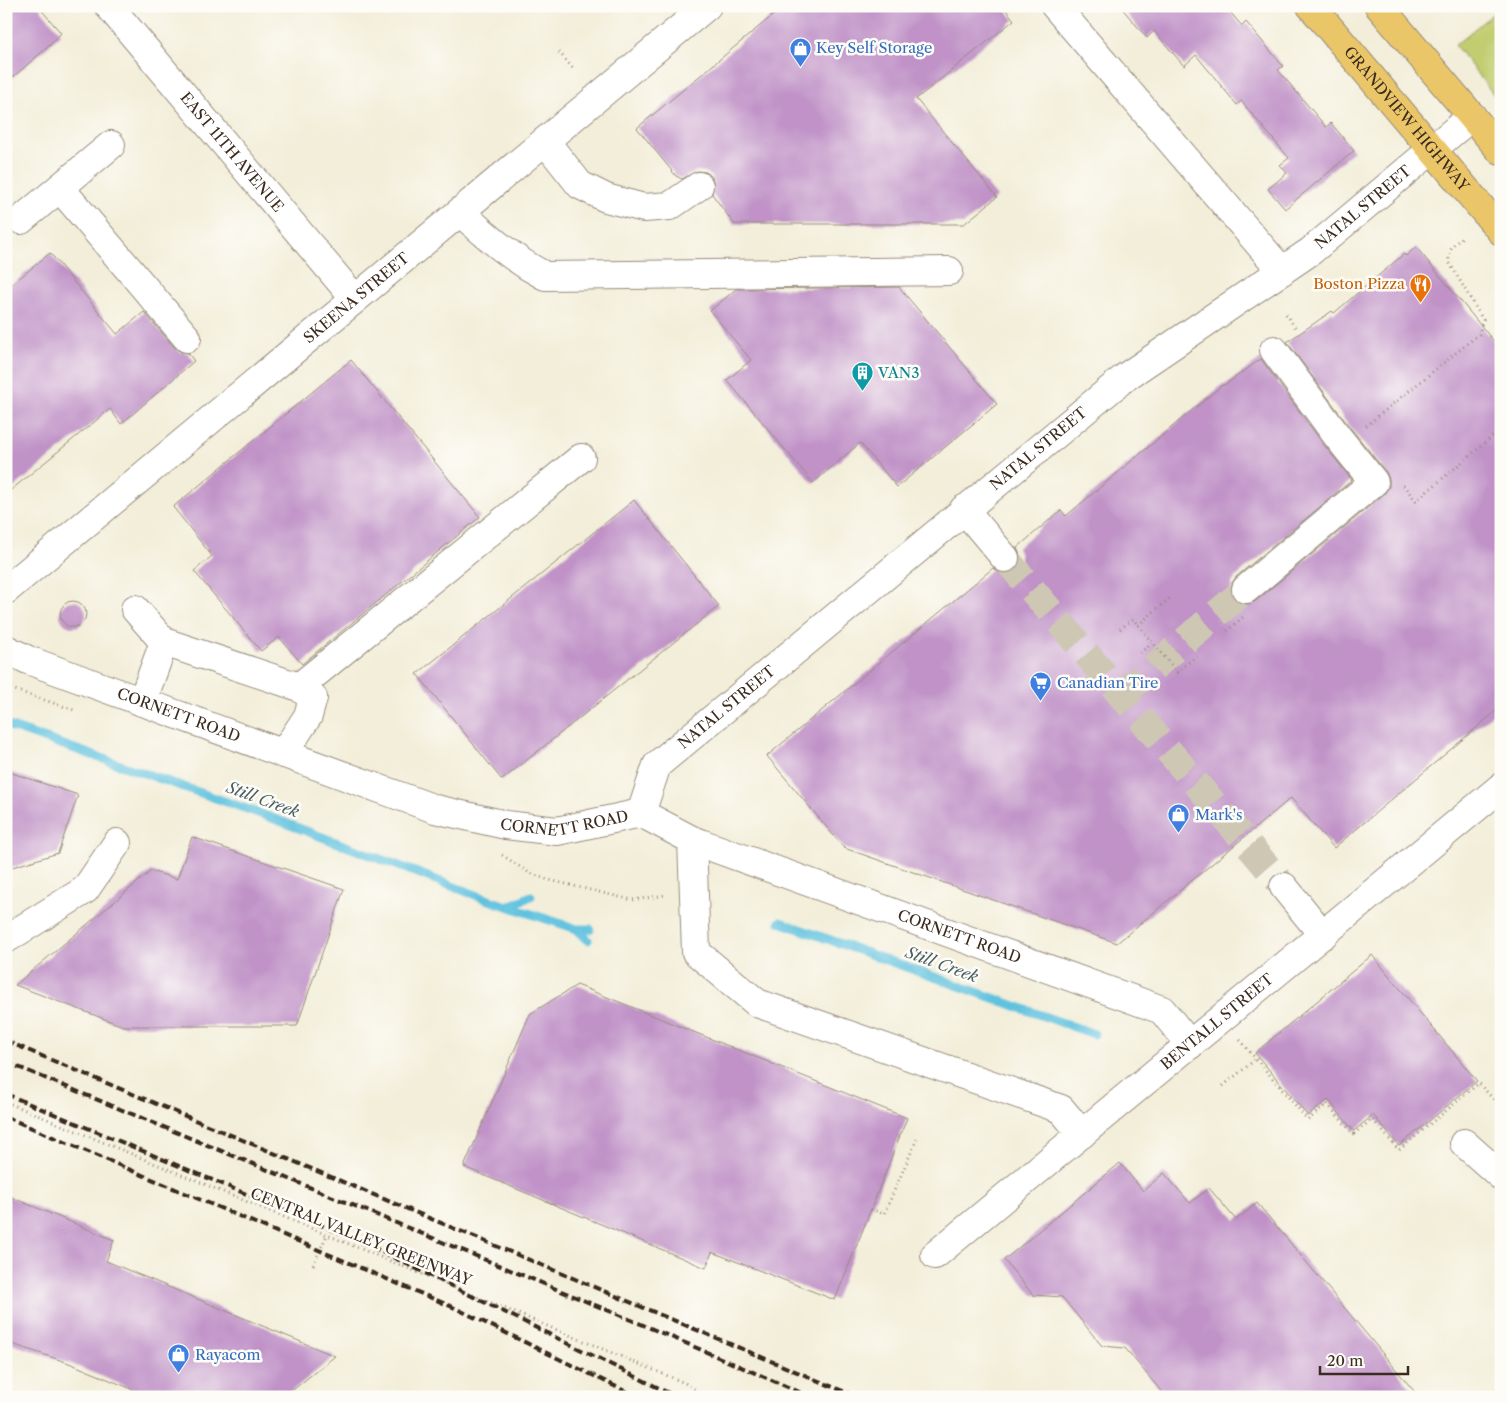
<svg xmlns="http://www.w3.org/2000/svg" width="1507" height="1403" viewBox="0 0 1507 1403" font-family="'Libre Caslon Text',serif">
<rect width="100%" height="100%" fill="#fdfcf7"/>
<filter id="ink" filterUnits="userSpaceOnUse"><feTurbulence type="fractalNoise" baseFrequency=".02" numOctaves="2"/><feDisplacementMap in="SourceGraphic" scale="10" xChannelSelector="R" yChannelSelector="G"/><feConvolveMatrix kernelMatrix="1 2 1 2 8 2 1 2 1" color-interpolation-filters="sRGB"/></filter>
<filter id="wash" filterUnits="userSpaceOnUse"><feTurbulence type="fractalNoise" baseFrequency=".0096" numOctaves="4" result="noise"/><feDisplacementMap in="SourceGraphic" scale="20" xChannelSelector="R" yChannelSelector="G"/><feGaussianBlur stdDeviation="1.12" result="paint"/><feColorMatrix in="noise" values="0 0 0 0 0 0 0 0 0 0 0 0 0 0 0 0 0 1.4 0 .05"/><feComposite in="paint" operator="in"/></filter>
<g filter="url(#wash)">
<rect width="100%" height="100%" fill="#f3eed9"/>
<path fill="#c1cd6f" stroke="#7e7c46" d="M 1501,7 L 1501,104 L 1455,45 Z"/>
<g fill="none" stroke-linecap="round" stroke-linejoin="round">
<path stroke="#61c2df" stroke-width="9" d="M 6,725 L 264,815 L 489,900 L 577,929 L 590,929
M 509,906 L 531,896
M 780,922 L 1094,1034
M 577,929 L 588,940"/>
</g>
<g id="blocks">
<path fill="#c092c7" d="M 6,6 L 38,6 L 61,33 L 49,46 L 6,83 Z
M 784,6 L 1003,6 L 1014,20 L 916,99 L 997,197 L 964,224 L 734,224 L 712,194 L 714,184 L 712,177 L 706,172 L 697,171 L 682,179 L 676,176 L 637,128 Z
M 1120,6 L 1225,6 L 1242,26 L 1246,22 L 1283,66 L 1278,70 L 1326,127 L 1331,123 L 1354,151 L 1285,209 L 1268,189 L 1287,173 L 1280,165 L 1289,158 L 1241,101 L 1237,105 L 1196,55 L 1184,66 L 1154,31 L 1147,38 Z
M 1416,247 L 1501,350 L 1501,707 L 1334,848 L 1291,798 L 1117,943 L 844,848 L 767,756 L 993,568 L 1000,573 L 1008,573 L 1015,570 L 1020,563 L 1020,555 L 1017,548 L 1061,510 L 1066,516 L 1221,386 L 1226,384 L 1261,359 L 1324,445 L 1352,480 L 1236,577 L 1232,583 L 1231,591 L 1234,599 L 1240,603 L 1248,604 L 1256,601 L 1384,494 L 1389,487 L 1389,479 L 1386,472 L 1349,426 L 1287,342 L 1332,311 L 1334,313 L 1404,254 L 1406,256 Z
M 50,253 L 117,334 L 144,312 L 175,348 L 181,352 L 188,353 L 194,361 L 121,424 L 110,409 L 6,494 L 6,289 Z
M 899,287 L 997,404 L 897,487 L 860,443 L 813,483 L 727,380 L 751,360 L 710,311 L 736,289 Z
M 351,360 L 480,517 L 302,664 L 279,637 L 261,651 L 194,571 L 212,556 L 173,507 Z
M 634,500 L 719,606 L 502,780 L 417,674 Z
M60 614a13 13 0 1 1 26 0a13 13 0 1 1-26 0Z
M 6,771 L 78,795 L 58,853 L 6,869 Z
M 192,837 L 344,889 L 297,1026 L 123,1026 L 15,985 L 151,871 L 177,879 Z
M 1372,955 L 1477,1081 L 1399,1146 L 1373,1115 L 1354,1131 L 1328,1100 L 1308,1116 L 1255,1053 Z
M 577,985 L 907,1118 L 835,1300 L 712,1252 L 706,1268 L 464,1167 L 530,1014 Z
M 1120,1163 L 1143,1191 L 1164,1173 L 1190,1203 L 1209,1188 L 1236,1220 L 1257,1203 L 1419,1397 L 1166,1397 L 1125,1348 L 1102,1346 L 1062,1297 L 1033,1295 L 1004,1260 Z
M 6,1195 L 114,1240 L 106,1261 L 335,1356 L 284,1397 L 151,1397 L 69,1363 L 6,1342 Z"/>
</g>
</g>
<g filter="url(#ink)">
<use href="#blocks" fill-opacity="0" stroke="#978c7c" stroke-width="1"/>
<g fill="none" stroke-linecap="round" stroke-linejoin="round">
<path stroke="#cec7b4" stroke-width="28" stroke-dasharray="28 14" stroke-linecap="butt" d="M 1005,558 L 1284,887
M 1121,695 L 1246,589"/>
<defs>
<g id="minor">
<path id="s1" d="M 109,6 L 355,299"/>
<path d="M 1055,6 L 1282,271"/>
<path d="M 545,141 L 580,185 L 606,198 L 644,208 L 670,206 L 699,186"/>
<path d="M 60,188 L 187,338"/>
<path d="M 460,212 C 488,237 511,258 545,276 L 949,271"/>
<path d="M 21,220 L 111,145"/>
<path d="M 964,509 L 1005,558"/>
<path d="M 1246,589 L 1374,482 L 1337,436 L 1274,350"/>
<path id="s2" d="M 6,590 L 707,6"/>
<path d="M 135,609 L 164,642 L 299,687 L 313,698 L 308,716 L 283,754"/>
<path id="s3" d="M 6,649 L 28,660 L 435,809 L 506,825 L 557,831 L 641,813 L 692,840 L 1162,1010 L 1190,1045"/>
<path d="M 299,687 L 581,458"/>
<path d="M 142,702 L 164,642"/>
<path id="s4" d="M 641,813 L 657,765 L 1124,378 L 1311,251 L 1472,116"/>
<path d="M 692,840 L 696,952 L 757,1003 L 1061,1109 L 1082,1134"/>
<path d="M 1284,887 L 1323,935"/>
<path d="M 6,939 L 85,890 L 117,843"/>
<path d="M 1464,1143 L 1501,1176"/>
<path id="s5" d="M 935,1255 L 1501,787"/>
</g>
<g id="major">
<path id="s6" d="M 1311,6 L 1501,231"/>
<path d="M 1379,6 L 1501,151"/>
</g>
</defs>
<use href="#minor" stroke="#978c7c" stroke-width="30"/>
<use href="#major" stroke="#978c7c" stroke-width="30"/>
<path stroke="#978c7c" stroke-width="3" stroke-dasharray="1 4" stroke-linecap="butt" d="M 559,52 L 575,71
M 1286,314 L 1297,330
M 1366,426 L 1479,334 L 1483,320 L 1449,262 C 1448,249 1454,245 1462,237
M 1403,485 L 1416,501 L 1501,429
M 1138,625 L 1172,596
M 1120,629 L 1133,619 L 1177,672 L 1200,653
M 1227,631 L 1243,617
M 1140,653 L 1152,643
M 6,687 L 77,711
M 502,855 L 528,872 L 545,879 L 632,900 L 666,895
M 1240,1040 L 1308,1120 L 1327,1104 L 1354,1134 L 1372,1119 L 1399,1150 L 1479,1083 L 1501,1108
M 1223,1086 L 1256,1059
M 6,1102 L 685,1383 L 706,1397
M 871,1209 L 884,1214 L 917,1139
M 313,1265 L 327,1235
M 130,1397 L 133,1389"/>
<use href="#minor" stroke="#fff" stroke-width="28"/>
<use href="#major" stroke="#ebc669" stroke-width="28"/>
<path stroke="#3b2a1e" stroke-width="4" stroke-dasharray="8 4" stroke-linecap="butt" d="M 6,1041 L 857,1397
M 6,1062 L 641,1324 L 811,1397
M 6,1094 L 364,1243 L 677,1397
M 6,1117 L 455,1308 L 637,1397"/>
</g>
</g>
<defs>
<symbol id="shop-pin" viewBox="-11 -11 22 30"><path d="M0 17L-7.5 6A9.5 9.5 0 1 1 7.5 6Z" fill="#3f7fe0" stroke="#fdfcf7"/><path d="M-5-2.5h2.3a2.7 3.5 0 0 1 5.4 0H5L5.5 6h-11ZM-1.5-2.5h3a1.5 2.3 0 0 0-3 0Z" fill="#fff"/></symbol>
<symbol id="restaurant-pin" viewBox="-11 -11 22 30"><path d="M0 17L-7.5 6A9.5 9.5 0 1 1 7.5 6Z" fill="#e8710a" stroke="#fdfcf7"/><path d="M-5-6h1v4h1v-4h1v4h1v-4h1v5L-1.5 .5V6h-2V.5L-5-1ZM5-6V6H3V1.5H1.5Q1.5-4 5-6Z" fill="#fff"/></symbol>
<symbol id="building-pin" viewBox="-11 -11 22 30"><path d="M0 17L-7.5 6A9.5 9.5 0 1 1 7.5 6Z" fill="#0f9aa8" stroke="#fdfcf7"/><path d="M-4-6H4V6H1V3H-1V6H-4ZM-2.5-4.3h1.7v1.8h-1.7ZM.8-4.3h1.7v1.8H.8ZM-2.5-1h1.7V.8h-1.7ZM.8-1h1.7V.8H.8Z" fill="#fff"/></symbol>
<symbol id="supermarket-pin" viewBox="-11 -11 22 30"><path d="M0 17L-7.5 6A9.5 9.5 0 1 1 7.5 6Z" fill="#3f7fe0" stroke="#fdfcf7"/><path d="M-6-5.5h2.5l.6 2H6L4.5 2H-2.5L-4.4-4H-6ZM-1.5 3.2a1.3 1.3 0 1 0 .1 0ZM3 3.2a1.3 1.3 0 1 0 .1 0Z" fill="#fff"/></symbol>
</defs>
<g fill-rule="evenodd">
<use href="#shop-pin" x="788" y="36" width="25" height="34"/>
<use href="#restaurant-pin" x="1408" y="272" width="25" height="34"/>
<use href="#building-pin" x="850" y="360" width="25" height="34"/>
<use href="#supermarket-pin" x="1028" y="670" width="25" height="34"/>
<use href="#shop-pin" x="1166" y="802" width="25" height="34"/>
<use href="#shop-pin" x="166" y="1342" width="25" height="34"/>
</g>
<g text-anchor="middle" stroke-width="5" stroke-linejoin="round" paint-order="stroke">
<g font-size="15" fill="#366cbe" stroke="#fdfcf7" text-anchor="start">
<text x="816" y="53">Key Self Storage</text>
<text x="1057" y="688">Canadian Tire</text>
<text x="1195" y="820">Mark's</text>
<text x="195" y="1360">Rayacom</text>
</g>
<g font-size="15" fill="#3b2a1e" stroke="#fdfcf7">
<text dy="5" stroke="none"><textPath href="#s6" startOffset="148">GRANDVIEW HIGHWAY</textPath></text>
<text dy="5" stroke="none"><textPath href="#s1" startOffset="191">EAST 11TH AVENUE</textPath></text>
<text dy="5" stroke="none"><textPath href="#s4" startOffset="951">NATAL STREET</textPath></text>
<text dy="5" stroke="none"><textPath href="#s2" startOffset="456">SKEENA STREET</textPath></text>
<text dy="5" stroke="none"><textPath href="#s4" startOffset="546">NATAL STREET</textPath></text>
<text dy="5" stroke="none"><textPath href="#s4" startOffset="141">NATAL STREET</textPath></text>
<text dy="5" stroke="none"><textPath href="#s3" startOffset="185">CORNETT ROAD</textPath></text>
<text dy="5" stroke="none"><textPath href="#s3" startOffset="590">CORNETT ROAD</textPath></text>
<text dy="5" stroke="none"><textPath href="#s3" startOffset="1010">CORNETT ROAD</textPath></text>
<text dy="5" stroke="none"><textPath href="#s5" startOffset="366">BENTALL STREET</textPath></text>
<text transform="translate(361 1237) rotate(22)" y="5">CENTRAL VALLEY GREENWAY</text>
</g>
<g font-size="15" fill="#c56008" stroke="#fdfcf7" text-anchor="end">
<text x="1405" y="289">Boston Pizza</text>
</g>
<g font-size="15" fill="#0d838f" stroke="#fdfcf7" text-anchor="start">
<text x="878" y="378">VAN3</text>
</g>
<g font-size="16" font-style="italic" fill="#485f62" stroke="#fdfcf7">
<text transform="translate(263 799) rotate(20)" y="6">Still Creek</text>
<text transform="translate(942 964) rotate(20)" y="6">Still Creek</text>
</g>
</g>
<rect width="1507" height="1403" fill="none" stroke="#fdfcf7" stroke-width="25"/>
<path d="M1320 1366v8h88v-8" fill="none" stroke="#3b2a1e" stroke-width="2.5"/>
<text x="1327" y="1366" font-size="15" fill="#3b2a1e" stroke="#fdfcf7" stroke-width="4" paint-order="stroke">20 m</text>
</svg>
